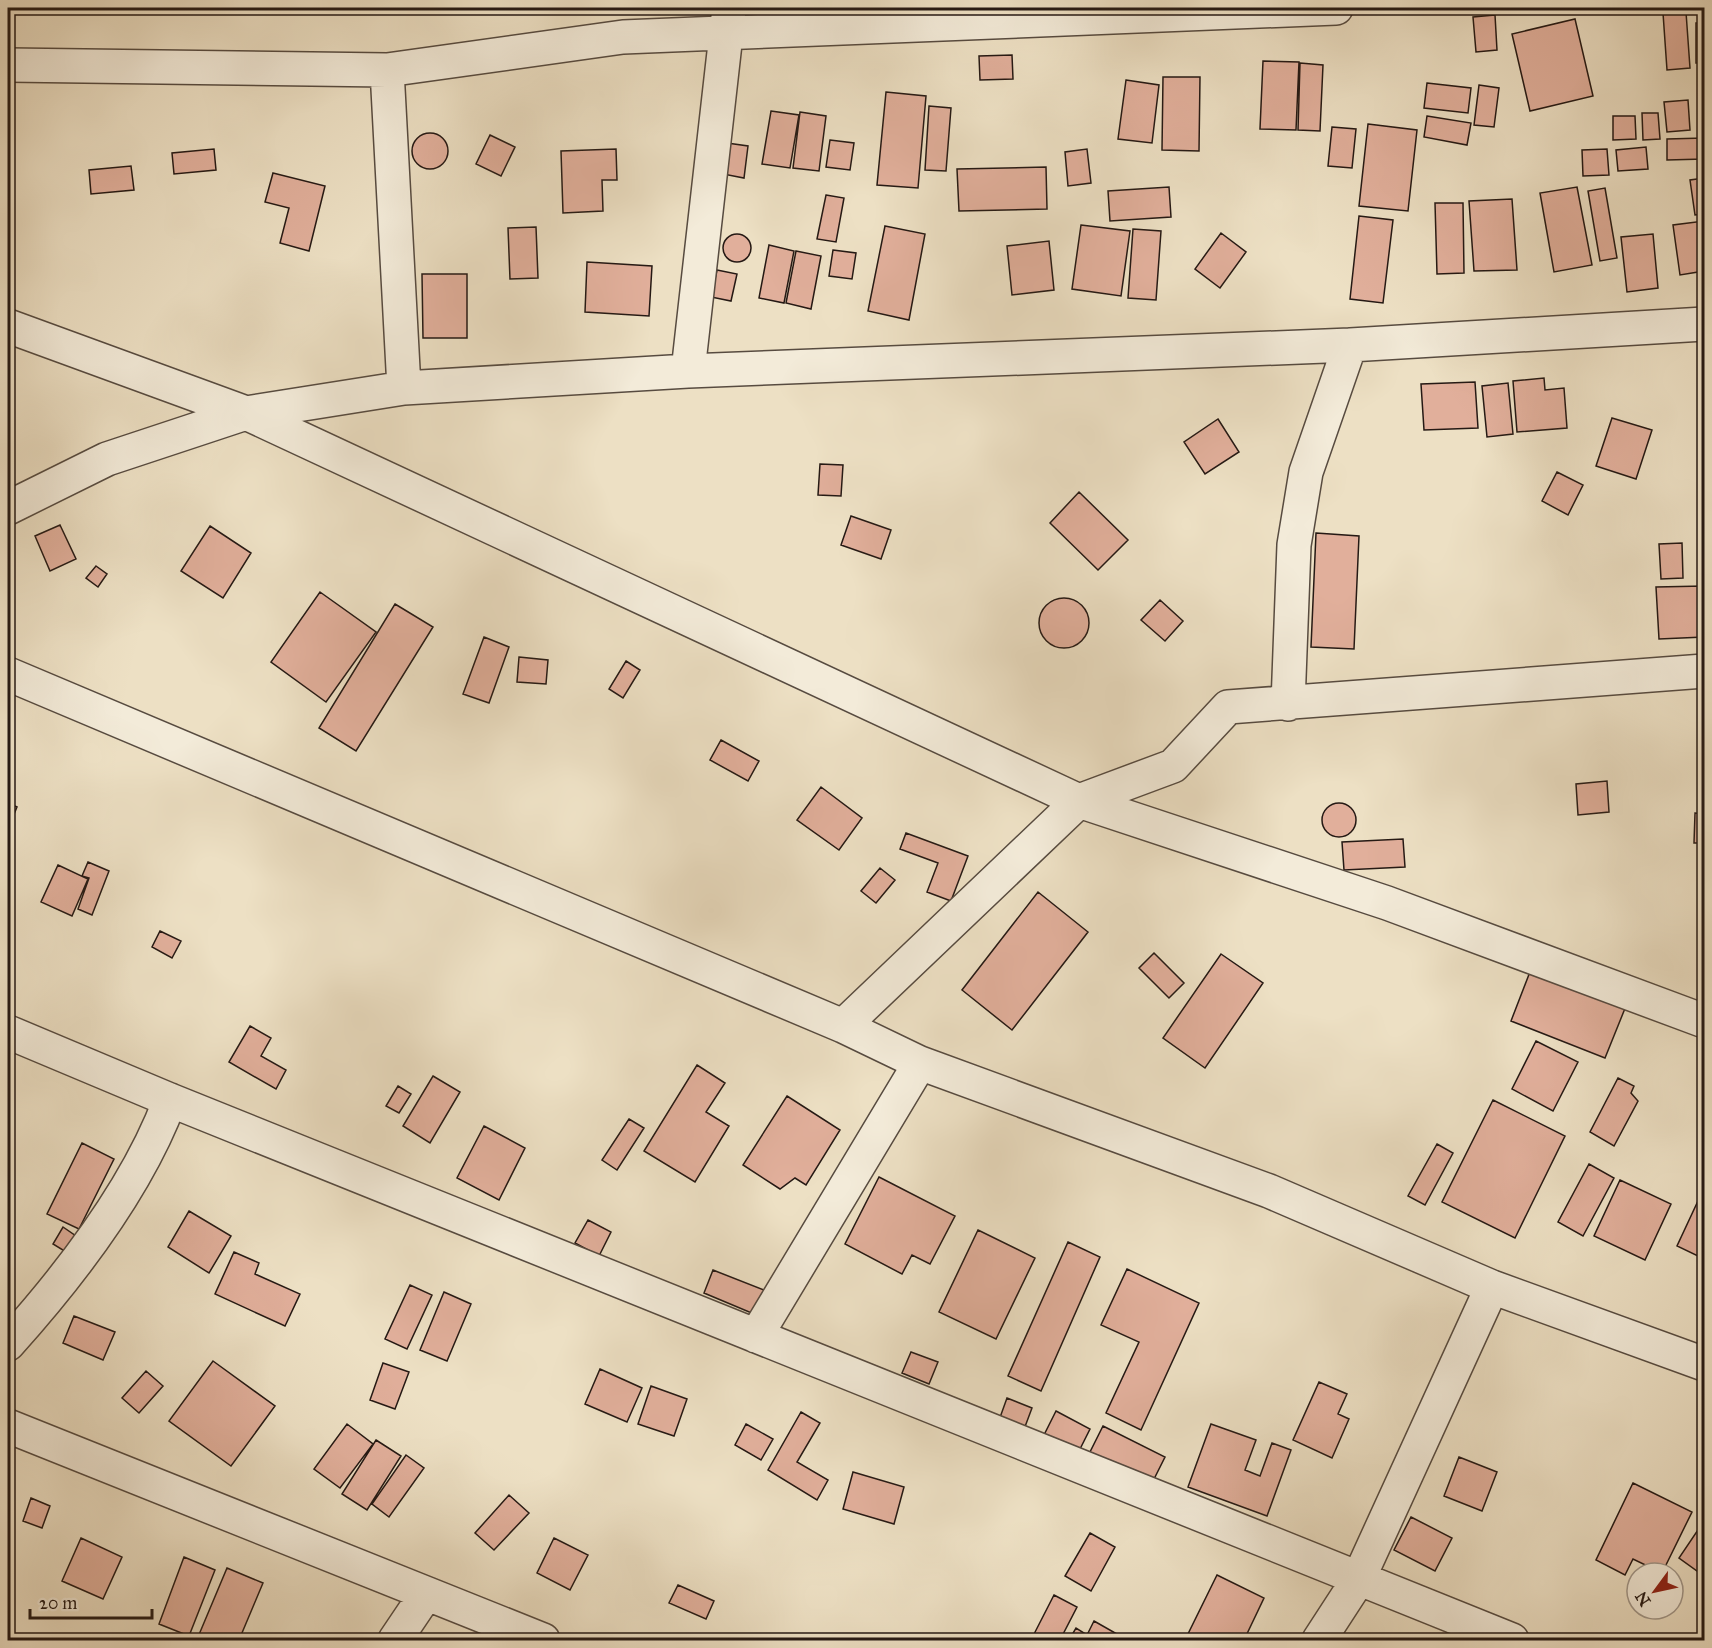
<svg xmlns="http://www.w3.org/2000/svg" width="1712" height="1648" viewBox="0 0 1712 1648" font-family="'IM FELL Great Primer',serif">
<rect width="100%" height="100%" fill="#ede0c4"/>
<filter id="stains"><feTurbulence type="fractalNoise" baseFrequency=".00333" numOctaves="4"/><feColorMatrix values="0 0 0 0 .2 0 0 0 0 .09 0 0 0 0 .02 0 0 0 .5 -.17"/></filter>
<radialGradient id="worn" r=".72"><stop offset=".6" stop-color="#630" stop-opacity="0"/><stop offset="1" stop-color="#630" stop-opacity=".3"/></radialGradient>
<path fill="#e1af9b" stroke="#251914" stroke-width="1.5" d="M 1686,12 L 1690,68 L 1667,70 L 1663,13 Z
M 1495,15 L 1497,50 L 1476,52 L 1473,17 Z
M 1575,19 L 1593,96 L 1530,111 L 1512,34 Z
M 1696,23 L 1704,23 L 1704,63 L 1696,63 Z
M 1012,55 L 1013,79 L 980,80 L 979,56 Z
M 1263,61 L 1299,62 L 1296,130 L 1260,129 Z
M 1300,63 L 1323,65 L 1320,131 L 1298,130 Z
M 1163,77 L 1200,77 L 1199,151 L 1162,150 Z
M 1126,80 L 1159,85 L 1152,143 L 1118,139 Z
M 1427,83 L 1471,88 L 1468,113 L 1424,108 Z
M 1479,85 L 1499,88 L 1494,127 L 1474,125 Z
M 886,92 L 926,96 L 918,188 L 877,185 Z
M 1688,100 L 1690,130 L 1667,132 L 1664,102 Z
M 929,106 L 951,108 L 946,171 L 925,170 Z
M 771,111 L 799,115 L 790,168 L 762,164 Z
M 800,112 L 826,116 L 819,171 L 793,168 Z
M 1642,113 L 1658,113 L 1660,139 L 1643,140 Z
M 1427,116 L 1471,123 L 1467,145 L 1424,137 Z
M 1613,116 L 1635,116 L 1636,139 L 1613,140 Z
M 1368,124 L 1417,130 L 1408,211 L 1359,206 Z
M 1332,127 L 1356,129 L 1352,168 L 1328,166 Z
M412 151a18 18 0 1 1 36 0a18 18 0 1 1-36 0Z
M 490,135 L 515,147 L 501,176 L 476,164 Z
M 1704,138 L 1704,159 L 1667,160 L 1667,139 Z
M 830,140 L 854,143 L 850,170 L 826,167 Z
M 727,143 L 748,146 L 744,178 L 723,174 Z
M 1646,147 L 1648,169 L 1618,171 L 1616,150 Z
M 214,149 L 216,170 L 174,174 L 172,153 Z
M 616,149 L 617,180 L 602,180 L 603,211 L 563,213 L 561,151 Z
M 1087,149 L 1091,183 L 1068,186 L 1065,152 Z
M 1607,149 L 1609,175 L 1583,176 L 1582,150 Z
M 131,166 L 134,190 L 91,194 L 89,170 Z
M 1046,167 L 1047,209 L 959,211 L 957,169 Z
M 273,173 L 325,186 L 309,251 L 280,243 L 289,208 L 265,202 Z
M 1704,178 L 1704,214 L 1695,215 L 1690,180 Z
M 1169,187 L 1171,217 L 1110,221 L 1108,191 Z
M 1577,187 L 1592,265 L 1554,272 L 1540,193 Z
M 1605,188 L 1617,258 L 1600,261 L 1588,191 Z
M 826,195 L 844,198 L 836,242 L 817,239 Z
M 1512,199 L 1517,270 L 1474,271 L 1469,201 Z
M 1435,203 L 1463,203 L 1464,273 L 1437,274 Z
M 1359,216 L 1393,220 L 1383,303 L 1350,299 Z
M 1704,221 L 1704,271 L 1680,275 L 1673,225 Z
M 1081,225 L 1130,231 L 1121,296 L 1072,289 Z
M 885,226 L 925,234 L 909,320 L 868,311 Z
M 536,227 L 538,278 L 510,279 L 508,228 Z
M 1133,229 L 1161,231 L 1156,300 L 1128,298 Z
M 1221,233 L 1246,252 L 1220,288 L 1195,269 Z
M723 248a14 14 0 1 1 28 0a14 14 0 1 1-28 0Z
M 1653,234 L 1658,288 L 1627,292 L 1621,237 Z
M 1049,241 L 1054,290 L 1012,295 L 1007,246 Z
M 769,245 L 794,251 L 784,303 L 759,298 Z
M 833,250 L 856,253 L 852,279 L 829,276 Z
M 796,251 L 821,256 L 811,309 L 786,303 Z
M 587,262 L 652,266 L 649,316 L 585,312 Z
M 717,270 L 737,274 L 731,301 L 711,297 Z
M 422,274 L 467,274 L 467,338 L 423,338 Z
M 1544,378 L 1545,390 L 1564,388 L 1567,428 L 1517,432 L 1513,381 Z
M 1475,382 L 1478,428 L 1424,430 L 1421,384 Z
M 1508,383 L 1513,434 L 1487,437 L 1482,386 Z
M 1612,418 L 1652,430 L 1636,479 L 1596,466 Z
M 1218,419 L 1239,452 L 1205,474 L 1184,442 Z
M 820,464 L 843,465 L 841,496 L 818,495 Z
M 1557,472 L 1583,485 L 1568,515 L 1542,501 Z
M 1079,492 L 1128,540 L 1098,570 L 1050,523 Z
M 851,516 L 891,530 L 881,559 L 841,545 Z
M 60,525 L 76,559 L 50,571 L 35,536 Z
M 210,526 L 251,553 L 223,598 L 181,571 Z
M 1316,533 L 1359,536 L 1354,649 L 1311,647 Z
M 1682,543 L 1683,578 L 1661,579 L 1659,544 Z
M 96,566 L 107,574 L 98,587 L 86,578 Z
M 1704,586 L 1704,637 L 1659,639 L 1656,587 Z
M 320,592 L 376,632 L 326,702 L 271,662 Z
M1039 623a25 25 0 1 1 50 0a25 25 0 1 1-50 0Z
M 1160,600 L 1183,621 L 1165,641 L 1141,620 Z
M 395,604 L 433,627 L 356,751 L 319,728 Z
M 484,637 L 509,647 L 489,703 L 463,694 Z
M 519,657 L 548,660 L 546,684 L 517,682 Z
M 626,661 L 640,670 L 623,698 L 609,689 Z
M 721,740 L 759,761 L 748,781 L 710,760 Z
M 1607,781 L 1609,812 L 1578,815 L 1576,784 Z
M 821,787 L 862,818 L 839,850 L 797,820 Z
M 8,803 L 17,807 L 8,829 Z
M1322 820a17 17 0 1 1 34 0a17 17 0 1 1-34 0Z
M 1695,813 L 1704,814 L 1704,843 L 1694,843 Z
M 906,833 L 968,856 L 951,901 L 927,892 L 938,863 L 900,849 Z
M 1403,839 L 1405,867 L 1344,870 L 1342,842 Z
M 88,862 L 109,871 L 92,915 L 78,909 L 89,878 L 82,876 Z
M 58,865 L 88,879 L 72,916 L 41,902 Z
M 880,868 L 895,880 L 876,903 L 861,891 Z
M 1038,892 L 1088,932 L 1012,1030 L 962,990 Z
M 160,931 L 181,941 L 172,958 L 152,947 Z
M 1154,953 L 1184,983 L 1169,998 L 1139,968 Z
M 1221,954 L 1263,983 L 1205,1068 L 1163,1038 Z
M 1533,964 L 1628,1001 L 1605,1058 L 1511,1021 Z
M 250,1026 L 271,1038 L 261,1056 L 286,1070 L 276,1089 L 229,1062 Z
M 1536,1041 L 1578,1062 L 1553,1111 L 1512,1089 Z
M 697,1065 L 725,1083 L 706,1112 L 729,1126 L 695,1182 L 644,1151 Z
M 433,1076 L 460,1092 L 430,1143 L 403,1126 Z
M 1618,1078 L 1634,1086 L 1631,1093 L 1638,1101 L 1614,1146 L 1590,1132 Z
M 398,1086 L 411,1094 L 399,1113 L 386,1106 Z
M 787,1096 L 840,1130 L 806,1185 L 795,1178 L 780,1189 L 743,1165 Z
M 1493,1100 L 1565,1136 L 1515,1238 L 1442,1202 Z
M 629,1119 L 644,1128 L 617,1170 L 602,1160 Z
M 484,1126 L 525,1148 L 499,1200 L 457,1178 Z
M 82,1143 L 114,1159 L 79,1229 L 47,1214 Z
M 1437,1144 L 1453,1153 L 1425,1205 L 1408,1196 Z
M 1589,1164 L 1614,1178 L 1583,1236 L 1558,1222 Z
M 879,1177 L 955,1216 L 930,1264 L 912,1255 L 902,1274 L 845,1244 Z
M 1620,1180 L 1671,1204 L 1645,1260 L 1594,1236 Z
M 1704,1188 L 1704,1247 L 1700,1257 L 1677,1246 Z
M 189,1211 L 231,1236 L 209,1273 L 168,1247 Z
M 588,1220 L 611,1232 L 599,1256 L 575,1243 Z
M 63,1227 L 76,1236 L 66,1252 L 53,1244 Z
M 978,1230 L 1035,1258 L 996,1339 L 939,1312 Z
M 1068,1242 L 1100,1257 L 1041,1391 L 1008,1376 Z
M 234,1252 L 259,1263 L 255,1274 L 300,1294 L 285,1326 L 215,1294 Z
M 1127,1269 L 1199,1303 L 1141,1430 L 1106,1413 L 1139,1342 L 1101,1325 Z
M 713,1270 L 764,1290 L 754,1314 L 704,1293 Z
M 410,1285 L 432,1295 L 407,1349 L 385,1339 Z
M 444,1292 L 471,1304 L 447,1361 L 420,1350 Z
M 74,1316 L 115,1332 L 103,1360 L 63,1343 Z
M 911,1352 L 938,1362 L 929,1384 L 902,1373 Z
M 213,1361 L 275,1406 L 231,1466 L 169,1421 Z
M 383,1363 L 409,1372 L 395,1409 L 370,1400 Z
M 600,1369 L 642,1388 L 627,1422 L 585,1404 Z
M 146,1371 L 163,1386 L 139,1413 L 122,1398 Z
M 1319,1382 L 1347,1394 L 1338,1414 L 1349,1419 L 1332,1458 L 1293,1440 Z
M 651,1386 L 687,1399 L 674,1436 L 638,1424 Z
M 1007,1398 L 1032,1408 L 1023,1432 L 998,1423 Z
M 1056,1411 L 1090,1429 L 1078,1453 L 1044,1435 Z
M 801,1412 L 820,1423 L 797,1462 L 828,1480 L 817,1500 L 768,1470 Z
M 347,1424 L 373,1444 L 340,1488 L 314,1469 Z
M 746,1424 L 773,1439 L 761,1460 L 735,1445 Z
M 1211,1424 L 1256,1440 L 1245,1470 L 1260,1476 L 1272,1443 L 1291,1450 L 1267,1516 L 1188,1487 Z
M 1103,1426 L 1165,1457 L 1152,1483 L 1090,1452 Z
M 376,1440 L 401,1456 L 367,1510 L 342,1494 Z
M 406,1455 L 424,1468 L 389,1517 L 372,1504 Z
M 1459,1457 L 1497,1472 L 1482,1511 L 1444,1496 Z
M 853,1472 L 904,1487 L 894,1524 L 843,1509 Z
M 1633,1483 L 1692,1512 L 1662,1573 L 1633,1559 L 1625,1575 L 1596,1560 Z
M 509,1495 L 529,1513 L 494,1550 L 475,1533 Z
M 31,1498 L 50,1506 L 42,1528 L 23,1521 Z
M 1411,1517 L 1452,1538 L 1435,1571 L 1394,1550 Z
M 1704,1521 L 1704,1576 L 1679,1558 Z
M 1090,1533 L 1115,1547 L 1091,1591 L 1065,1576 Z
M 81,1538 L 122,1557 L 103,1599 L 62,1581 Z
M 554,1538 L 588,1555 L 570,1590 L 537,1573 Z
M 184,1557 L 215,1570 L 189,1636 L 159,1624 Z
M 227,1568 L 263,1583 L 239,1640 L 207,1640 L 198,1637 Z
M 1217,1575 L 1264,1598 L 1244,1640 L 1185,1640 Z
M 678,1585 L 714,1601 L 706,1619 L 669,1603 Z
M 1054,1595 L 1077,1607 L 1060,1640 L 1037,1640 L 1032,1638 Z
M 1094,1621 L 1117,1634 L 1113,1640 L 1069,1640 L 1076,1628 L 1087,1635 Z"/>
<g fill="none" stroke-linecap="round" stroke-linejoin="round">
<defs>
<path id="minor" d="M 8,65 L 387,70 L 623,37 L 1336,8
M 387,70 L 404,388
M 8,326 L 246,413 L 1079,801 L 1387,903 L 1704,1021
M 688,371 L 729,8
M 8,508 L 107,459 L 246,413 L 404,388 L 688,371 L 1350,345 L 1704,324
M 8,674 L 843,1026 L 920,1063 L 1269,1191 L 1492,1287 L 1704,1364
M 1288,704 L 1294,545 L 1306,472 L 1350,345
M 843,1026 L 1079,801 L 1173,766 L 1228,707 L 1704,671
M 8,1032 L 170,1100 L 1512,1640
M 756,1336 L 920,1063
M 8,1344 C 70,1275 137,1189 170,1100
M 8,1426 L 543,1640
M 395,1640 L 426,1594
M 1319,1640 L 1358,1580 L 1492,1287"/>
</defs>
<use href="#minor" stroke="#574b40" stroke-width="36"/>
<use href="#minor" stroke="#f3ebd9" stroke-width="33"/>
</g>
<rect width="1712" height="1648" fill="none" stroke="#ede0c4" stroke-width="30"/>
<rect x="9" y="9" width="1694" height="1630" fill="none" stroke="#251914" stroke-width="3"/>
<rect x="15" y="15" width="1682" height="1618" fill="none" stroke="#251914" stroke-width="1.5"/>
<g transform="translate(1655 1591) rotate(237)"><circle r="28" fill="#f3ebd9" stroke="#a1978a" stroke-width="1.5"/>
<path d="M0-4.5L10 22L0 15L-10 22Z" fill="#8f2418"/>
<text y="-9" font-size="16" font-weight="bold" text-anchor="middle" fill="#251914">N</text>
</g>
<path d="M30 1609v9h122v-9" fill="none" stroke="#251914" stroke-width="3"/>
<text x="39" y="1609" font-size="18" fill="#251914" stroke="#f3ebd9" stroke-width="4.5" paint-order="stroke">20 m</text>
<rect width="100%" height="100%" filter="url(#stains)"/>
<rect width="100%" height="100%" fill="url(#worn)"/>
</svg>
